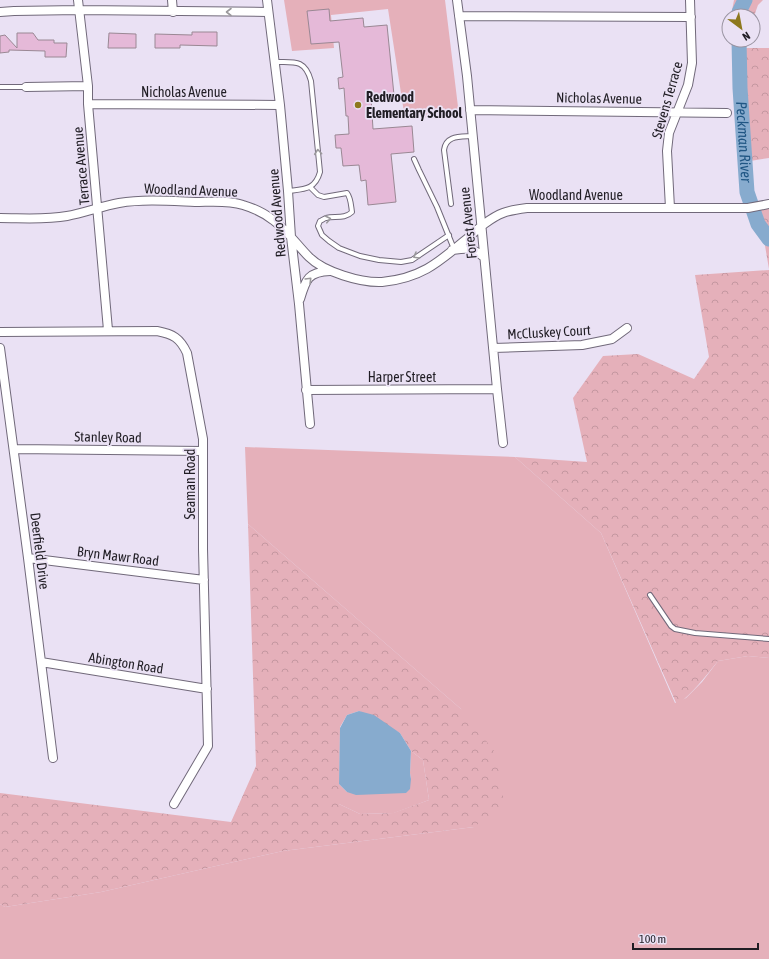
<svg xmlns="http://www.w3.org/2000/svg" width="769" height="959" viewBox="0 0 769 959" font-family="'Asap Condensed',sans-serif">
<defs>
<pattern id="forest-crowns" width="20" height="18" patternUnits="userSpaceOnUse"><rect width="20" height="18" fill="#e5b0ba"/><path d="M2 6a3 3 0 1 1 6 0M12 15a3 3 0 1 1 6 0" fill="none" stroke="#c497a0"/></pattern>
</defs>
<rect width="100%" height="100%" fill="#eae1f4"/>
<path fill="#e5b0ba" d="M 284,0 L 445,0 L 459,115 L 405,119 L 388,9 L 331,15 L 334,48 L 292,51 Z
M 245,447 L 515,457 L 601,533 L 675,703 L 686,698 L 702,682 L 718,661 L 748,656 L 769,658 L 769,959 L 0,959 L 0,904 L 5,907 L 101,892 L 283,851 L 474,827 L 461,709 L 248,524 Z
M 411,751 L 423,760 L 429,800 L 394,813 L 360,814 L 339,804 L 339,784 L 347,792 L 411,779 L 410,773 Z"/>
<path fill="url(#forest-crowns)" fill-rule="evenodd" d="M 734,0 L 763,0 L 758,5 L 753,19 L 753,16 L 731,16 Z
M 737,48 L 769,48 L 769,158 L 744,162 Z
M 769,203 L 769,269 L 758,205 Z
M 769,270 L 769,658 L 748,656 L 718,661 C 705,677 693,693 677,705 L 601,533 L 515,457 L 587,462 L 573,398 L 603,356 L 638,354 L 694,379 L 709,357 L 695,275 Z
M 248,524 L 461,709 L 498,756 L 504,804 L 474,827 L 283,851 L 101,892 L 5,907 L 0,904 L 0,793 L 231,822 L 256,766 ZM 359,711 L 400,733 L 411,751 L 423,760 L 429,800 L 393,813 L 360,814 L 339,804 L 340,727 L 347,715 Z"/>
<path fill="#87abce" d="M 359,711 L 374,715 L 400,733 L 411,751 L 410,773 L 411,779 L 410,789 L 406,793 L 356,795 L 347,792 L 339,784 L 340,728 L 347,715 Z"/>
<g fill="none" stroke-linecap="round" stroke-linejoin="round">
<g stroke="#87abce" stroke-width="15">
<path d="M 739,16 L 739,12 L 745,0"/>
<path id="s1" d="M 739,40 L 740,88 L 747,192 L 758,224 L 769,239"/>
</g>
</g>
<path fill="#e5b9d8" stroke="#9a8894" d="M 329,9 L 330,21 L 363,18 L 364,27 L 387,25 L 394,95 L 371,97 L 373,129 L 412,126 L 414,152 L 391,154 L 396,202 L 368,205 L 366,180 L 361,181 L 359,165 L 343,166 L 341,148 L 336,148 L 335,135 L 349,134 L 348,116 L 346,116 L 344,88 L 339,89 L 338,78 L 343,77 L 339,42 L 311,44 L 307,11 Z
M 192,32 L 217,32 L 217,46 L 180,45 L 180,48 L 155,48 L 155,34 L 192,35 Z
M 17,33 L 33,33 L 38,40 L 54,40 L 54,43 L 67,43 L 66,57 L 45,57 L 45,51 L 9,50 L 9,52 L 0,53 L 0,36 L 5,35 L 17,48 Z
M 109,33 L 136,34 L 136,48 L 108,48 Z"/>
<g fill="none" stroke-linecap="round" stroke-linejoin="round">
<defs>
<path id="service" d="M 275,62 C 294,62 305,59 311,81 L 320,172 C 315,190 304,189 288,191
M 0,87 L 26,87
M 414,159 L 419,170 L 437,207 L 454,249
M 310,187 L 318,195 L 324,197 L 347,193 C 351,198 351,206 352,212 C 345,219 335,216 326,218 C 325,218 321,221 320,221 L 318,226 L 322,235 L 329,241 L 339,248 L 360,256 L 379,260 L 401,262 L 412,260 L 449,235
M 451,204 L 444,150 C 446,135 460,137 473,136
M 650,595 L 671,626 L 675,629 L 695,633 L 769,639"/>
<path id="minor" d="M 78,0 L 88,86 L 88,104 L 108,330
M 172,0 L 173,12
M 267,0 L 280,105 L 288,191 L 291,237 L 299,304 L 310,424
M 457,0 L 467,76 L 497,389 L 503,443
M 0,12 L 14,11 L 79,10 L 268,12
M 459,16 L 691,17
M 26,87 L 88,86
M 88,104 L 280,105
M 470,110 L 727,113
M 670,208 L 667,151 L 669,133 L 688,85 L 692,63 L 690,0
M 0,218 C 22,218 45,220 67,216 C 84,213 102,206 119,203 C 144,199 170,201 195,202 C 210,202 228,200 243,205 C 253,208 264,213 273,220 C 287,230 297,245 309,257 C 324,272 361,283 382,282 C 422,278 439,262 469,237 C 477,229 492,217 503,213 C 511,210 519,209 527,208 L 748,208 L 769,204
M 452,250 C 468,248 471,247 484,257
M 300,299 C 306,279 308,272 330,271
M 0,332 L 157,331 C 173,334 180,338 187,353 L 203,439 L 203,549 L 208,746 L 174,804
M 0,348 L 28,558 L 53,758
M 493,348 L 582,345 L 612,339 L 627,328
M 306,390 L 497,389
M 14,449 L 203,451
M 28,558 L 204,580
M 41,662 L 207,689"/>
</defs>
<use href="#service" stroke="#71697a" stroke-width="6"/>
<use href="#minor" stroke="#71697a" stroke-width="10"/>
<use href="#service" stroke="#fff" stroke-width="4"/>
<use href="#minor" stroke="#fff" stroke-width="8"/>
</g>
<defs><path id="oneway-chevron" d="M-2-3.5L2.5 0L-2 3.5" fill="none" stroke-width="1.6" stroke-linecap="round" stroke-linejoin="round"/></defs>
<g stroke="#9b999c">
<use href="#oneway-chevron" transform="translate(229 12) rotate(-180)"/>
<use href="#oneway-chevron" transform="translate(318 152) rotate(-95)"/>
<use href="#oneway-chevron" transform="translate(328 219) rotate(-13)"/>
<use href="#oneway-chevron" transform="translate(416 256) rotate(150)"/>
<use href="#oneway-chevron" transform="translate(309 280) rotate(-45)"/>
</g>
<circle fill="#8d781d" stroke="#eae1f4" stroke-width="1.5" cx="358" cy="105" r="4"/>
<g text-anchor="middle" stroke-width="3.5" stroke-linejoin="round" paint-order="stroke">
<g font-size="14" fill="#201d24" stroke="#eae1f4">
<text x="184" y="97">Nicholas Avenue</text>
<text transform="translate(599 98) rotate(1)" y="5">Nicholas Avenue</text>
<text transform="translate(667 100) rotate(-74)" y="5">Stevens Terrace</text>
<text transform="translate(81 166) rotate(-95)" y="5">Terrace Avenue</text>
<text transform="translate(191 190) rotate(2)" y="5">Woodland Avenue</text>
<text x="576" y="200">Woodland Avenue</text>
<text transform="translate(277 213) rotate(-95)" y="5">Redwood Avenue</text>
<text transform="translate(468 223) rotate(-96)" y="5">Forest Avenue</text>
<text transform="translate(549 332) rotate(-3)" y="5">McCluskey Court</text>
<text x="402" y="382">Harper Street</text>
<text transform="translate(108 437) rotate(1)" y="5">Stanley Road</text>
<text transform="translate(190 484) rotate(-90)" y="5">Seaman Road</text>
<text transform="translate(40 551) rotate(83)" y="5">Deerfield Drive</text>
<text transform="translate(118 556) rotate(7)" y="5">Bryn Mawr Road</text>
<text transform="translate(126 663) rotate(9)" y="5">Abington Road</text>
</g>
<g font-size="14" font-weight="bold" fill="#201d24" stroke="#eae1f4" text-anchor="start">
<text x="366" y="102">Redwood<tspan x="366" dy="16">Elementary School</tspan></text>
</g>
<g font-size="15" font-style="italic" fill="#205684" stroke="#eae1f4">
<text dy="5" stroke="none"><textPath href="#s1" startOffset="102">Peckman River</textPath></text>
</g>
</g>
<g transform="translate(741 28) rotate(148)"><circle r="19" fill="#eae1f4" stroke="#9993a1"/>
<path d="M0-3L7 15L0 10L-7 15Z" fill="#8d781d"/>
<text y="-6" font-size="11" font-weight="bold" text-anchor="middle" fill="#201d24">N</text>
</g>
<path d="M633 943v6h125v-6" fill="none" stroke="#201d24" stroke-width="2"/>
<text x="639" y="943" font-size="12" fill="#201d24" stroke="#eae1f4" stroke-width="3" paint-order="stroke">100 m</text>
</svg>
